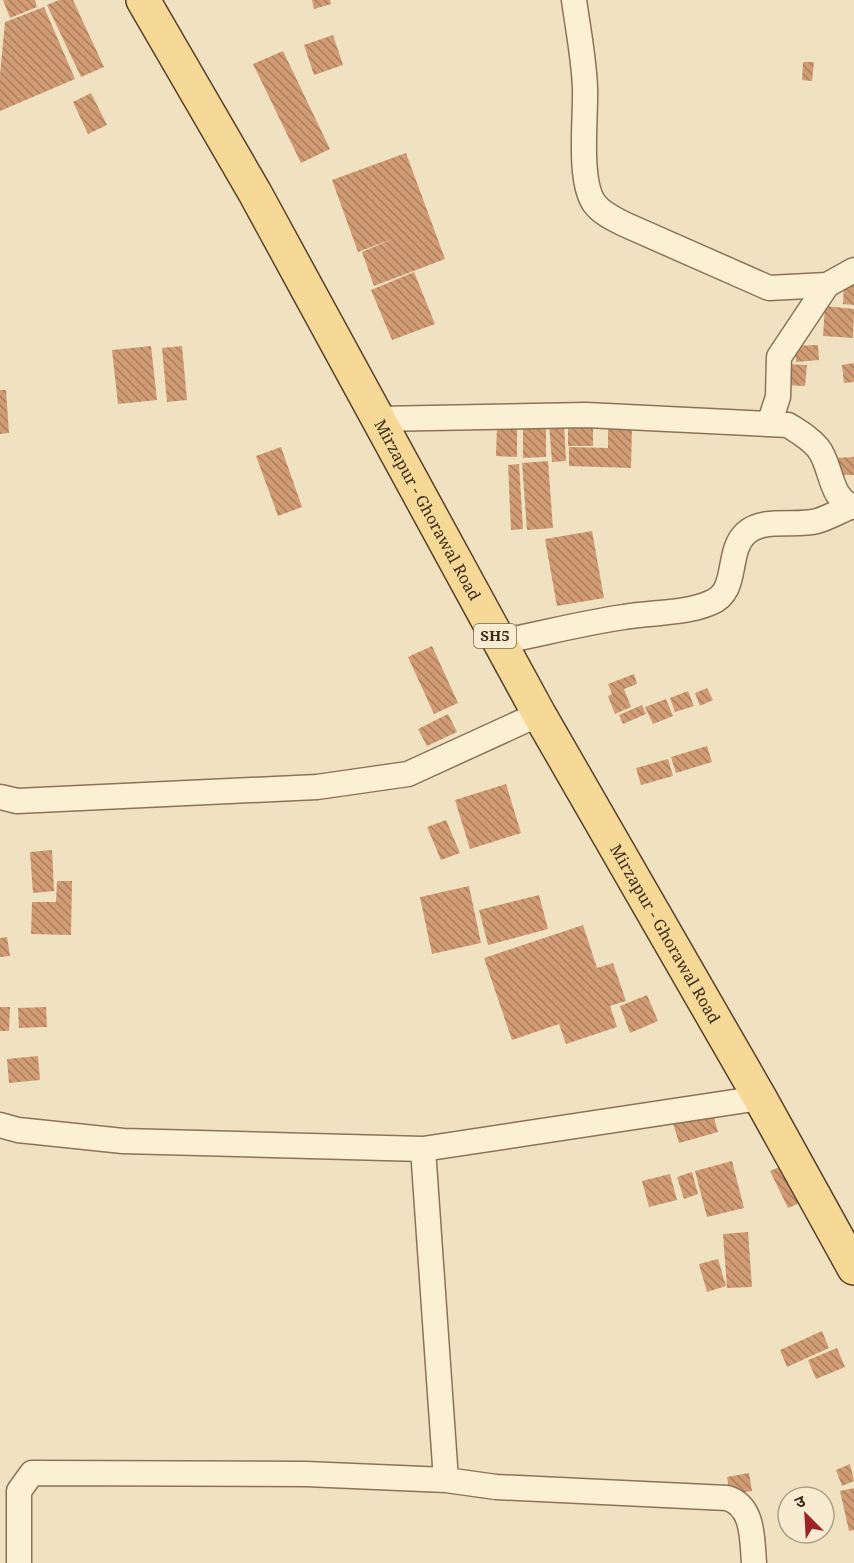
<svg xmlns="http://www.w3.org/2000/svg" width="854" height="1563" viewBox="0 0 854 1563" font-family="'Noto Serif','Noto Sans Devanagari',serif">
<defs>
<pattern id="building-back-hatch" width="6" height="6" patternUnits="userSpaceOnUse" patternTransform="scale(1.5)"><rect width="6" height="6" fill="#d19b74"/><path d="M-1 5l2 2M0 0l6 6M5-1l2 2" fill="none" stroke="#ab7f5e"/></pattern>
</defs>
<rect width="100%" height="100%" fill="#f0e2c1"/>
<path fill="url(#building-back-hatch)" d="M 3,0 L 35,0 L 37,7 L 10,18 Z
M 59,0 L 73,0 L 104,67 L 81,77 L 47,5 Z
M 312,0 L 330,0 L 331,4 L 314,9 Z
M 44,7 L 75,79 L 0,111 L 0,75 L 5,22 Z
M 333,35 L 343,65 L 314,75 L 304,45 Z
M 283,51 L 330,149 L 301,163 L 253,64 Z
M 803,62 L 814,62 L 812,81 L 802,80 Z
M 91,93 L 107,125 L 88,134 L 73,102 Z
M 406,153 L 445,259 L 374,286 L 362,252 L 395,238 L 358,252 L 332,180 Z
M 414,272 L 435,324 L 392,340 L 371,290 Z
M 844,280 L 854,280 L 854,305 L 843,304 Z
M 825,306 L 854,309 L 853,338 L 823,336 Z
M 818,345 L 819,360 L 796,362 L 795,346 Z
M 151,346 L 157,400 L 118,404 L 112,350 Z
M 182,346 L 187,400 L 167,402 L 162,348 Z
M 854,363 L 854,382 L 844,383 L 842,365 Z
M 783,364 L 807,365 L 805,386 L 782,385 Z
M 0,390 L 6,390 L 9,433 L 0,434 Z
M 564,423 L 566,461 L 552,462 L 549,424 Z
M 497,425 L 517,426 L 517,457 L 496,456 Z
M 568,425 L 593,425 L 593,446 L 568,446 Z
M 523,427 L 546,427 L 546,457 L 523,458 Z
M 608,428 L 632,429 L 631,468 L 569,466 L 569,447 L 608,448 Z
M 281,447 L 302,507 L 278,516 L 256,456 Z
M 854,457 L 854,475 L 835,475 L 834,458 Z
M 548,461 L 553,528 L 527,530 L 522,463 Z
M 519,464 L 523,529 L 511,530 L 508,465 Z
M 592,531 L 604,598 L 557,606 L 545,539 Z
M 432,646 L 458,703 L 434,714 L 408,657 Z
M 634,674 L 637,684 L 624,689 L 631,707 L 615,714 L 608,696 L 612,694 L 608,684 Z
M 707,688 L 713,700 L 700,706 L 695,693 Z
M 688,691 L 694,706 L 675,712 L 670,698 Z
M 666,699 L 673,716 L 653,724 L 645,707 Z
M 642,705 L 646,714 L 623,724 L 619,715 Z
M 448,714 L 457,732 L 427,746 L 418,729 Z
M 707,746 L 712,762 L 676,773 L 671,757 Z
M 668,759 L 673,776 L 641,785 L 636,768 Z
M 506,784 L 521,833 L 470,849 L 455,800 Z
M 446,820 L 460,853 L 441,860 L 427,827 Z
M 52,850 L 54,891 L 33,893 L 30,852 Z
M 57,881 L 72,881 L 71,935 L 31,934 L 32,902 L 56,902 Z
M 469,886 L 481,943 L 432,954 L 420,897 Z
M 539,895 L 548,929 L 488,945 L 479,910 Z
M 583,925 L 597,968 L 613,963 L 626,1001 L 610,1006 L 617,1027 L 566,1044 L 559,1024 L 512,1040 L 484,958 Z
M 7,937 L 10,956 L 0,957 L 0,938 Z
M 647,995 L 658,1021 L 630,1033 L 620,1006 Z
M 0,1007 L 10,1007 L 9,1031 L 0,1031 Z
M 46,1007 L 47,1027 L 19,1028 L 18,1008 Z
M 38,1056 L 40,1080 L 9,1083 L 7,1059 Z
M 712,1111 L 718,1132 L 679,1143 L 673,1123 Z
M 732,1161 L 744,1208 L 707,1217 L 695,1171 Z
M 782,1166 L 800,1203 L 788,1208 L 770,1171 Z
M 692,1172 L 698,1194 L 684,1199 L 677,1177 Z
M 670,1174 L 677,1200 L 649,1207 L 642,1181 Z
M 748,1232 L 752,1287 L 727,1288 L 723,1234 Z
M 718,1259 L 726,1286 L 707,1292 L 699,1264 Z
M 822,1331 L 829,1348 L 787,1367 L 780,1350 Z
M 837,1348 L 845,1367 L 816,1379 L 808,1360 Z
M 850,1464 L 854,1481 L 842,1486 L 836,1470 Z
M 749,1473 L 752,1491 L 730,1495 L 727,1477 Z
M 854,1488 L 854,1530 L 849,1531 L 840,1491 Z"/>
<g fill="none" stroke-linecap="round" stroke-linejoin="round">
<defs>
<path id="street" d="M 574,0 C 578,29 584,59 585,88 C 586,118 578,179 594,203 C 601,213 614,219 624,224 L 769,288 L 827,285
M 378,419 L 586,415 L 788,425 C 799,432 810,438 818,448 C 833,467 828,498 854,507
M 769,424 L 778,397 L 779,357 L 827,285 L 854,270
M 499,642 C 541,634 582,623 624,617 C 652,612 684,614 710,603 C 740,592 725,552 746,533 C 764,517 795,527 817,521 C 828,518 840,511 850,507
M 0,797 L 17,801 L 317,787 L 408,774 L 539,714
M 0,1125 L 18,1130 L 123,1141 L 423,1149 L 760,1098
M 423,1149 L 446,1480 L 496,1487 L 727,1498 C 754,1506 752,1539 754,1563
M 19,1563 L 19,1491 L 32,1473 L 306,1474 L 446,1480"/>
<g id="primary">
<path id="s1" d="M 143,0 L 255,193 L 539,714 L 760,1098 L 854,1268"/>
</g>
</defs>
<use href="#street" stroke="#8b7357" stroke-width="27"/>
<use href="#primary" stroke="#58412c" stroke-width="36"/>
<use href="#street" stroke="#fbefd4" stroke-width="24"/>
<use href="#primary" stroke="#f6d996" stroke-width="33"/>
</g>
<g text-anchor="middle" stroke-width="4.5" stroke-linejoin="round" paint-order="stroke">
<rect fill="#f7ecd1" stroke="#736552" stroke-width="1.5" x="474" y="624" width="42" height="24" rx="4.5"/>
<g font-size="15" font-weight="bold" fill="#3a2b1c">
<text x="495" y="641">SH5</text>
</g>
<g font-size="16" fill="#3a2b1c" stroke="#f7ecd1">
<text dy="6" stroke="none"><textPath href="#s1" startOffset="584">Mirzapur - Ghorawal Road</textPath></text>
<text dy="6" stroke="none"><textPath href="#s1" startOffset="1070">Mirzapur - Ghorawal Road</textPath></text>
</g>
</g>
<g transform="translate(806 1515) rotate(336)"><circle r="28" fill="#f7ecd1" stroke="#ab9f89" stroke-width="1.5"/>
<path d="M0-4.5L10 22L0 15L-10 22Z" fill="#9d2424"/>
<text y="-9" font-size="16" font-weight="bold" text-anchor="middle" fill="#3a2b1c">उ</text>
</g>
</svg>
